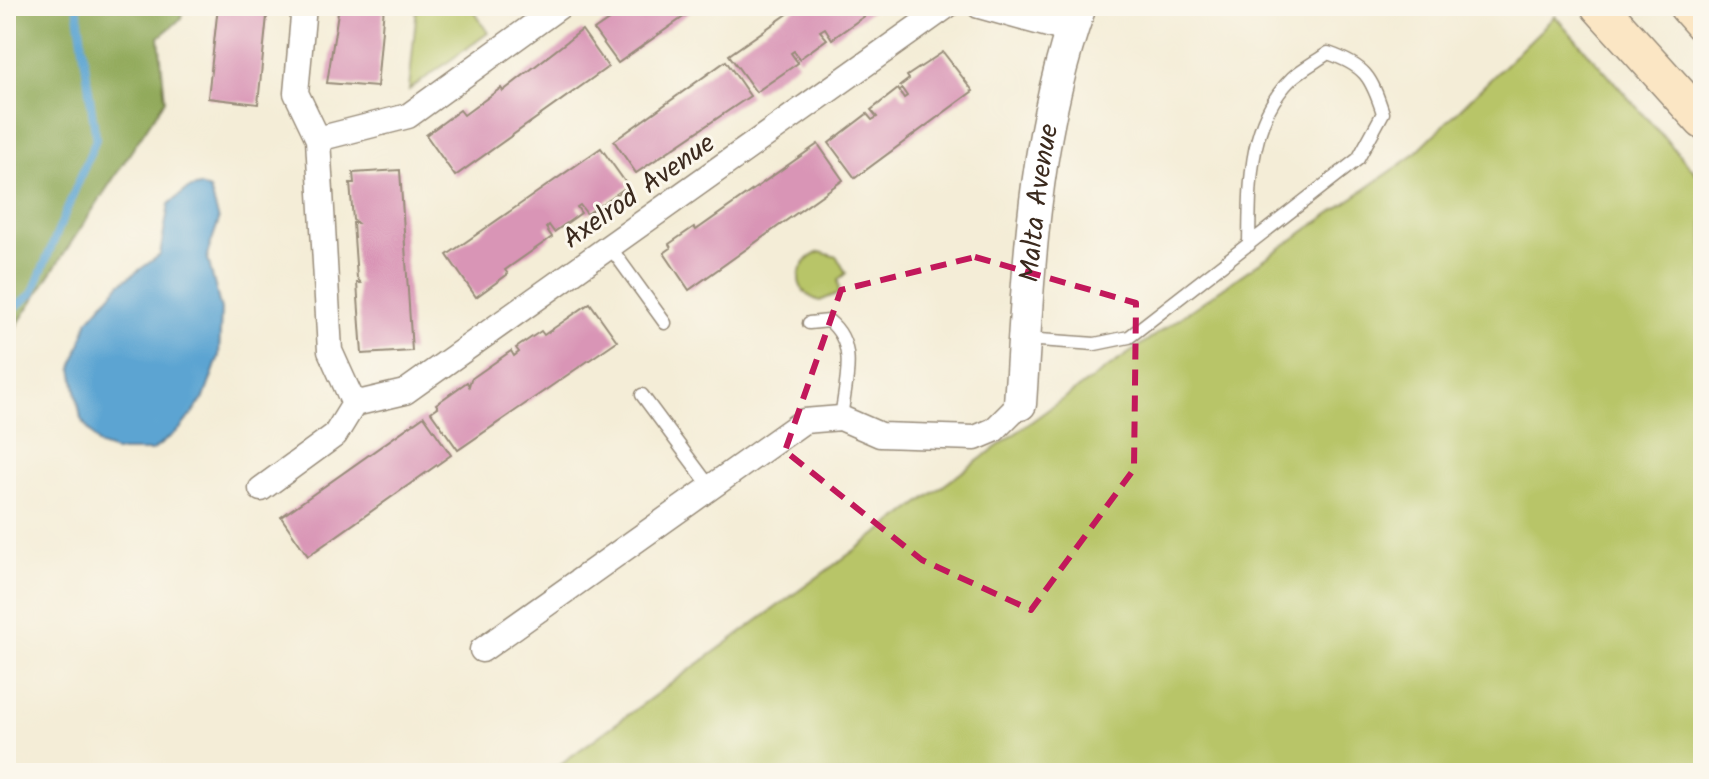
<svg xmlns="http://www.w3.org/2000/svg" width="1709" height="779" viewBox="0 0 1709 779" font-family="Kalam,sans-serif">
<rect width="100%" height="100%" fill="#fbf7ec"/>
<filter id="ink" filterUnits="userSpaceOnUse"><feTurbulence type="fractalNoise" baseFrequency=".0125" numOctaves="2"/><feDisplacementMap in="SourceGraphic" scale="16" xChannelSelector="R" yChannelSelector="G"/><feConvolveMatrix kernelMatrix="1 2 1 2 8 2 1 2 1" color-interpolation-filters="sRGB"/></filter>
<filter id="wash" filterUnits="userSpaceOnUse"><feTurbulence type="fractalNoise" baseFrequency=".006" numOctaves="4" result="noise"/><feDisplacementMap in="SourceGraphic" scale="32" xChannelSelector="R" yChannelSelector="G"/><feGaussianBlur stdDeviation="1.8" result="paint"/><feColorMatrix in="noise" values="0 0 0 0 0 0 0 0 0 0 0 0 0 0 0 0 0 1.4 0 .05"/><feComposite in="paint" operator="in"/></filter>
<g filter="url(#wash)">
<rect width="100%" height="100%" fill="#f4edd7"/>
<path fill="#b8c567" stroke="#7a7842" stroke-width="2" d="M 417,6 L 471,6 L 488,33 L 409,90 Z
M 1555,16 L 1703,181 L 1703,773 L 548,773 L 1053,406 L 1410,158 Z
M 820,252 L 837,257 L 846,273 L 838,280 L 839,293 L 820,301 C 790,292 794,262 820,252 Z"/>
<path fill="#92aa5c" stroke="#666a3d" stroke-width="2" d="M 6,6 L 184,6 L 182,18 L 159,37 L 165,100 L 15,328 L 6,335 Z"/>
<path fill="#5ba4d2" stroke="#4b6778" stroke-width="2" d="M 200,186 L 210,190 L 219,220 L 207,255 L 221,310 L 219,356 L 204,398 L 180,429 L 152,451 L 115,451 L 100,446 L 81,419 L 72,368 L 89,319 L 121,283 L 160,255 L 169,204 L 188,189 Z"/>
<g fill="none" stroke-linecap="round" stroke-linejoin="round">
<path stroke="#5ba4d2" stroke-width="8" d="M 6,314 L 32,294 L 96,139 L 77,6"/>
</g>
<g id="blocks">
<path fill="#d995b6" d="M 218,6 L 268,6 L 258,104 L 208,98 Z
M 339,6 L 384,6 L 377,87 L 327,83 Z
M 629,6 L 640,7 L 699,6 L 618,63 L 594,30 Z
M 799,6 L 885,6 L 878,11 L 876,8 L 832,39 L 825,28 L 820,31 L 827,39 L 799,59 L 794,51 L 791,53 L 798,63 L 756,92 L 729,55 Z
M 582,30 L 608,67 L 455,176 L 426,135 L 460,110 L 464,115 L 501,88 L 503,91 Z
M 943,52 L 973,91 L 855,178 L 829,143 L 867,114 L 872,120 L 877,117 L 871,110 L 898,89 L 904,98 L 907,96 L 900,86 L 909,79 L 907,76 Z
M 726,61 L 750,96 L 636,173 L 614,141 Z
M 818,144 L 843,180 L 689,290 L 664,253 L 671,248 L 669,244 L 694,227 L 696,230 Z
M 601,148 L 628,186 L 587,214 L 580,205 L 577,207 L 581,213 L 554,232 L 549,225 L 546,228 L 552,237 L 505,270 L 508,274 L 476,297 L 447,255 Z
M 400,170 L 412,351 L 362,354 L 357,283 L 361,283 L 357,278 L 353,223 L 357,223 L 353,220 L 350,183 L 354,183 L 353,173 Z
M 590,303 L 617,341 L 458,450 L 431,412 L 438,407 L 436,404 L 467,382 L 469,386 L 471,379 L 511,351 L 514,356 L 519,352 L 516,348 L 541,331 L 544,335 Z
M 424,416 L 451,455 L 308,556 L 281,517 Z"/>
</g>
</g>
<g filter="url(#ink)">
<use href="#blocks" fill-opacity="0" stroke="#988c7a" stroke-width="2"/>
<g fill="none" stroke-linecap="round" stroke-linejoin="round">
<defs>
<path id="service" d="M 610,247 L 665,323
M 809,323 L 829,321 C 859,345 845,384 841,418
M 1025,339 L 1095,344 L 1129,337 L 1358,159 L 1383,113 C 1371,76 1365,66 1328,53 C 1317,61 1302,69 1292,78 C 1247,122 1250,187 1249,245
M 642,395 L 711,488"/>
<path id="minor" d="M 304,6 L 296,93 L 318,139 L 330,351 L 354,404 L 405,392 L 947,6
M 979,6 L 1070,31
M 318,139 L 408,116 L 560,6
M 261,489 L 335,435 L 354,404
M 482,650 L 804,421 L 841,418 L 880,435 L 975,438 L 994,430 L 1020,404"/>
<g id="tertiary">
<path id="s1" d="M 1020,404 C 1029,268 1033,136 1080,6"/>
</g>
<path id="secondary" d="M 1599,6 L 1703,121
M 1687,6 L 1703,24"/>
</defs>
<use href="#service" stroke="#988c7a" stroke-width="15"/>
<use href="#minor" stroke="#988c7a" stroke-width="27"/>
<use href="#tertiary" stroke="#988c7a" stroke-width="35"/>
<use href="#secondary" stroke="#988c7a" stroke-width="39"/>
<use href="#service" stroke="#fff" stroke-width="12"/>
<use href="#minor" stroke="#fff" stroke-width="24"/>
<use href="#tertiary" stroke="#fff" stroke-width="32"/>
<use href="#secondary" stroke="#fbe6c4" stroke-width="36"/>
</g>
</g>
<path fill="none" stroke="#c2185b" stroke-width="6" stroke-dasharray="16 10" stroke-linejoin="round" d="M 975,257 L 1136,303 L 1134,469 L 1031,610 L 922,560 L 785,451 L 841,290 Z"/>
<g text-anchor="middle" stroke-width="6" stroke-linejoin="round" paint-order="stroke">
<g font-size="28" fill="#3b2a1e" stroke="#fbf7ec">
<text transform="translate(638 190) rotate(-35)" y="10">Axelrod Avenue</text>
<text dy="10" stroke="none"><textPath href="#s1" startOffset="202">Malta Avenue</textPath></text>
</g>
</g>
<rect width="1709" height="779" fill="none" stroke="#fbf7ec" stroke-width="32"/>
</svg>
